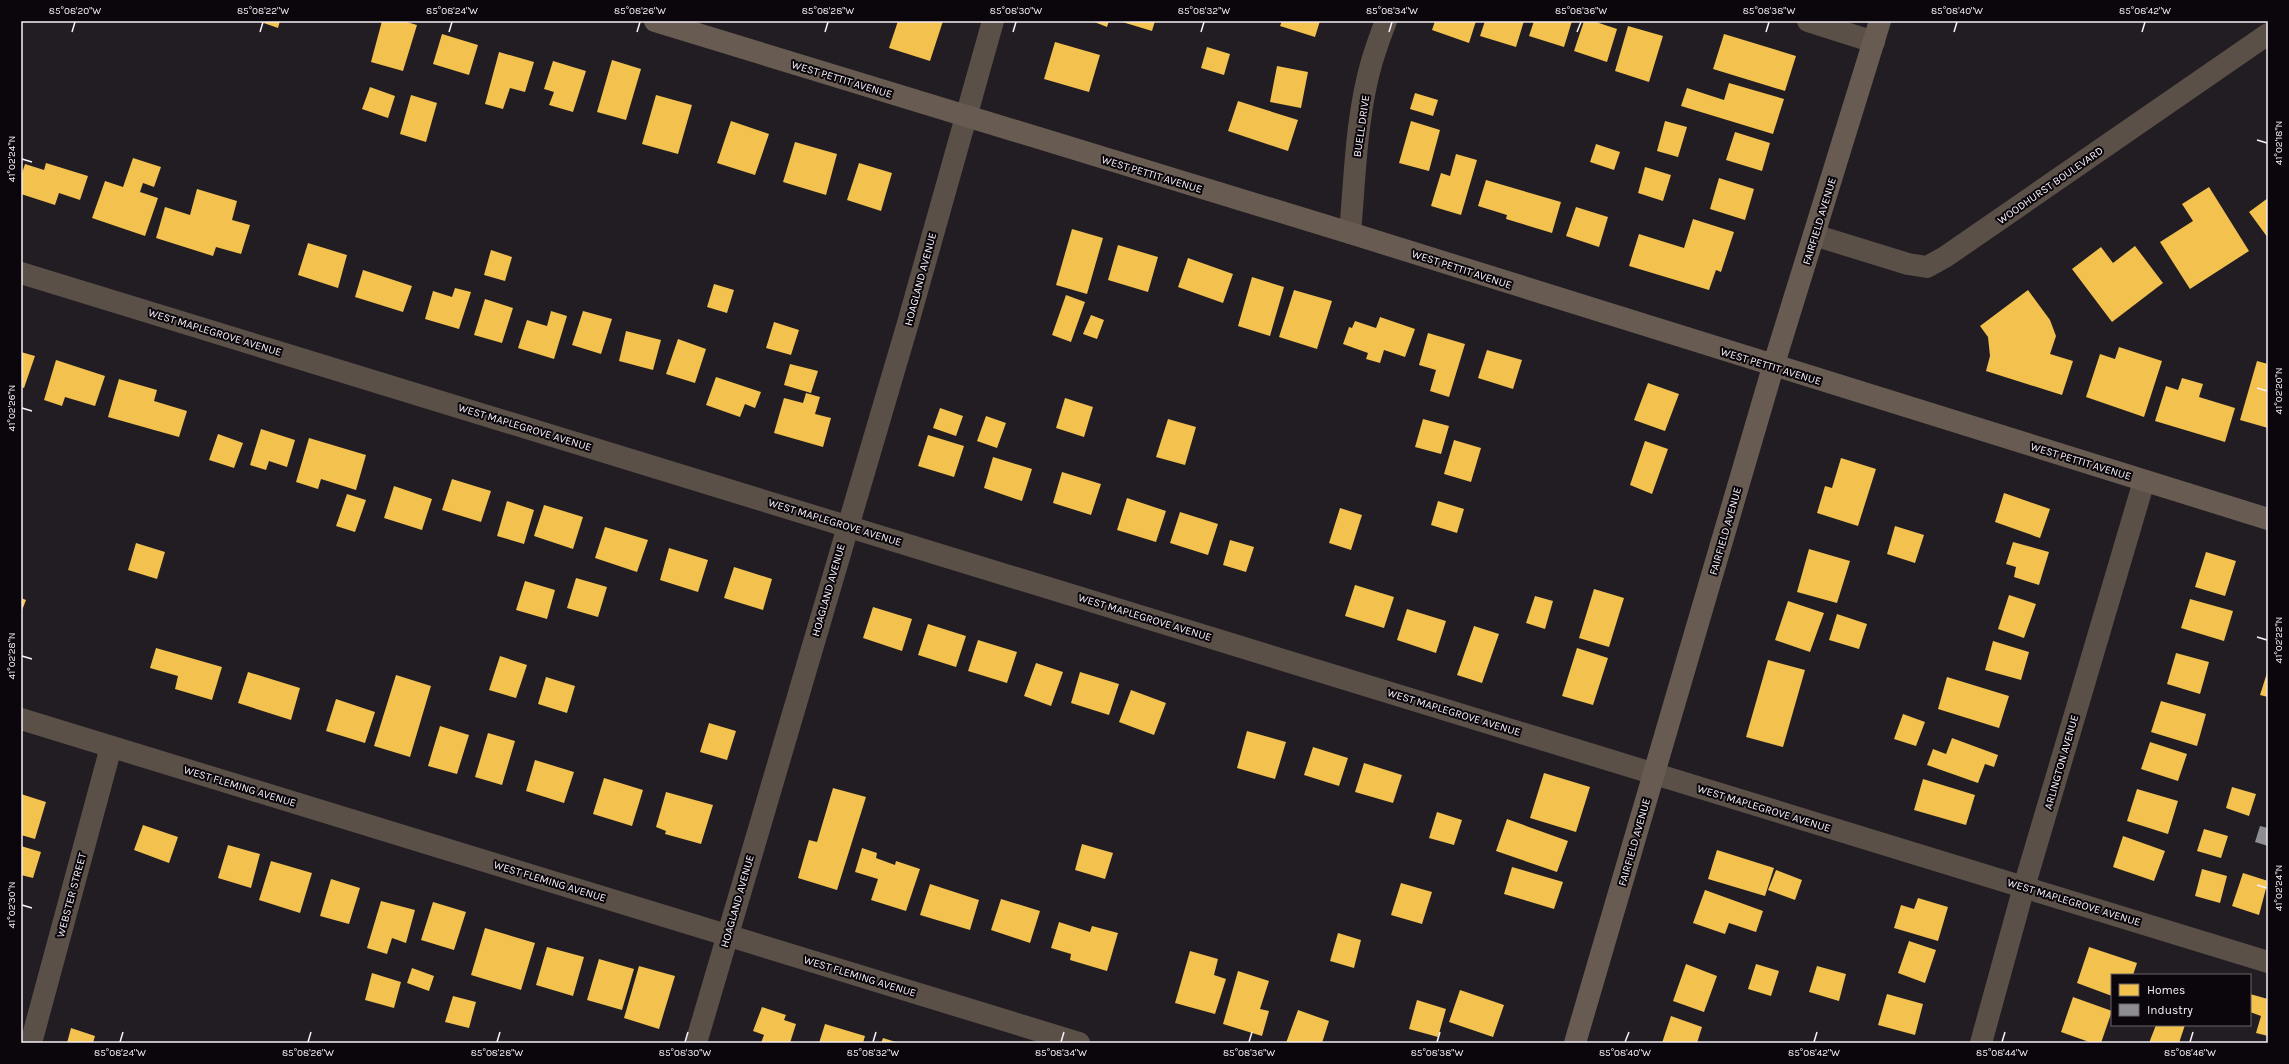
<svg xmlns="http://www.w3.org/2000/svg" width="2289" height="1064" viewBox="0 0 2289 1064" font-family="Karla,sans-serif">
<rect width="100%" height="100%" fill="#221d22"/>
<path fill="#f2c14e" d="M 258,21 L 280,21 L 278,28 Z
M 382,21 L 403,21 L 417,25 L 403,71 L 371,62 Z
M 898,21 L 943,21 L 930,61 L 889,48 Z
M 1092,21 L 1109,21 L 1107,27 Z
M 1119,21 L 1155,21 L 1152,31 Z
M 1282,21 L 1320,21 L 1315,37 L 1280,26 Z
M 1435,21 L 1476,21 L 1469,43 L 1432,30 Z
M 1485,21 L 1524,21 L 1516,47 L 1480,36 Z
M 1534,21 L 1572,21 L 1564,47 L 1529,36 Z
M 1584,21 L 1593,21 L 1617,29 L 1607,62 L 1574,51 Z
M 1628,26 L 1663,36 L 1649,82 L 1615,71 Z
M 442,34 L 478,45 L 469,75 L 433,64 Z
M 1724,34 L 1796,56 L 1785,91 L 1713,69 Z
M 1055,42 L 1100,55 L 1089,92 L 1044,79 Z
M 1207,47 L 1230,54 L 1224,75 L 1201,68 Z
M 499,52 L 534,62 L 525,92 L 510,88 L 503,109 L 485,104 Z
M 612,60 L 641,69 L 626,120 L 597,112 Z
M 553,61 L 586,71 L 573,112 L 549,105 L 554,92 L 544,89 Z
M 1277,66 L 1308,72 L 1301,108 L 1270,102 Z
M 1729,83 L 1784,99 L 1773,134 L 1681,106 L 1687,88 L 1724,100 Z
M 370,87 L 395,96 L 388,118 L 362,109 Z
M 1415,93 L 1438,100 L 1433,116 L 1410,109 Z
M 411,95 L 437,103 L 426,142 L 400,134 Z
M 656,95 L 692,105 L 678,154 L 642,144 Z
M 1238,101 L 1298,120 L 1288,151 L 1228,131 Z
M 731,121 L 769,134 L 755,175 L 717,163 Z
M 1411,121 L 1440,130 L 1429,171 L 1399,163 Z
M 1665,121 L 1687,127 L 1678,157 L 1657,151 Z
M 1735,132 L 1770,143 L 1762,171 L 1726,160 Z
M 795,142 L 837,154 L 826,195 L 783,182 Z
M 1596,144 L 1620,152 L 1614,170 L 1590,162 Z
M 1456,154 L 1477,160 L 1461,215 L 1431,206 L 1441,173 L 1450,176 Z
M 133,158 L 161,167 L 154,187 L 143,183 L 140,192 L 158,198 L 145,236 L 92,218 L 105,181 L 123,187 Z
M 46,163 L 88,176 L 80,200 L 59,193 L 55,205 L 21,194 L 21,176 L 25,164 L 44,170 Z
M 859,163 L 892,173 L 881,211 L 847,200 Z
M 1645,167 L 1671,175 L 1663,201 L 1638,193 Z
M 1719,178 L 1754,189 L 1745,220 L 1710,209 Z
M 1486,180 L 1561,202 L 1552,233 L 1506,219 L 1507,215 L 1478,206 Z
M 2209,187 L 2249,251 L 2190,289 L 2160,242 L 2193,221 L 2182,204 Z
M 197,189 L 237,201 L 232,220 L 250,225 L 241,254 L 216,247 L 213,256 L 156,238 L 165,207 L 190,215 Z
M 2268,198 L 2268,238 L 2249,212 Z
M 1576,207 L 1608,217 L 1599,247 L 1566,236 Z
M 1693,219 L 1734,232 L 1721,272 L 1716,270 L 1709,290 L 1629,266 L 1639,234 L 1684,248 Z
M 1072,229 L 1103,238 L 1087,294 L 1056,285 Z
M 308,243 L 347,255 L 338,288 L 298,275 Z
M 1118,245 L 1158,257 L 1148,292 L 1108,280 Z
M 2135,246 L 2163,283 L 2112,322 L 2072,269 L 2101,247 L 2113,263 Z
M 491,250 L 512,257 L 505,281 L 484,275 Z
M 1188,258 L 1233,274 L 1223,303 L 1178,287 Z
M 363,270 L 412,286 L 403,312 L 355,297 Z
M 1252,277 L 1284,287 L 1270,336 L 1238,326 Z
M 714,284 L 734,290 L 727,313 L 707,307 Z
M 455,288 L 471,292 L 459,329 L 425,319 L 433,291 L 452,297 Z
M 1294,290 L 1332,301 L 1317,349 L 1279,337 Z
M 2028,290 L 2050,320 L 2056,336 L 2050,354 L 2073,361 L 2062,395 L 1986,371 L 1990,356 L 1988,337 L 1980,326 Z
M 1066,295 L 1085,302 L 1071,342 L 1052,335 Z
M 485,299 L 513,308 L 502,343 L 474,335 Z
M 551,311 L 567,316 L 554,359 L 518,348 L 527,320 L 547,326 Z
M 583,311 L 612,319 L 601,354 L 572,345 Z
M 1091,315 L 1104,320 L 1097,339 L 1083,334 Z
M 1380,317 L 1415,329 L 1405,357 L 1384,350 L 1380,363 L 1366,359 L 1368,353 L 1343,344 L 1349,327 L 1352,328 L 1355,321 L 1376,328 Z
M 774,322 L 799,330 L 791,355 L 766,348 Z
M 626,331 L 661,340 L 653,370 L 619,361 Z
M 1428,333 L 1465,344 L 1449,397 L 1430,391 L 1436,370 L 1419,365 Z
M 678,339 L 706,349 L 695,383 L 666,374 Z
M 2119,347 L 2162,361 L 2144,417 L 2086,397 L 2100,354 L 2115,359 Z
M 1487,350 L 1522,360 L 1513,389 L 1478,378 Z
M 21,352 L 35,356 L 24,388 L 21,387 Z
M 56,360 L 105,376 L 95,406 L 65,397 L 62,406 L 44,400 Z
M 2257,361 L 2268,364 L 2268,428 L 2240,420 Z
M 790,364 L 818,371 L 811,393 L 784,385 Z
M 716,377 L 761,392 L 755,408 L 745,404 L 740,417 L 706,405 Z
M 2182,378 L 2203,384 L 2199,397 L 2235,408 L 2225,442 L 2155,421 L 2166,386 L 2178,390 Z
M 119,379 L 157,390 L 154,401 L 187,411 L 179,437 L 108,417 Z
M 1648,383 L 1679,394 L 1665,431 L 1634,420 Z
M 806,393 L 820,397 L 815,414 L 831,418 L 823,447 L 774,433 L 784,398 L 803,403 Z
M 1065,398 L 1093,407 L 1084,437 L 1056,428 Z
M 940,408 L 963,416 L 956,436 L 933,428 Z
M 986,416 L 1006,423 L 997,448 L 977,441 Z
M 1168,419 L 1196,427 L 1185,465 L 1156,457 Z
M 1423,419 L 1449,426 L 1441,454 L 1415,447 Z
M 261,429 L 295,440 L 287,467 L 269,461 L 266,470 L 250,465 Z
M 218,434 L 243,443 L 234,468 L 209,460 Z
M 928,435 L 964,446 L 954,477 L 918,466 Z
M 309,438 L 366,455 L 356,490 L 321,479 L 318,489 L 296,482 Z
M 1454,440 L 1481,448 L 1471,482 L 1444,474 Z
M 1645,441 L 1668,449 L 1652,494 L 1630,485 Z
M 993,457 L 1032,469 L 1022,501 L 984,488 Z
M 1841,458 L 1876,469 L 1858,526 L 1817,513 L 1825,486 L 1832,488 Z
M 1062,472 L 1101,484 L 1091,515 L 1053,503 Z
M 452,479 L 491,491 L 481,522 L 442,510 Z
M 394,486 L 432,499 L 422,530 L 384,518 Z
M 2004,493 L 2050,509 L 2040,538 L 1995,522 Z
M 347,494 L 366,500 L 355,532 L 336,526 Z
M 1127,498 L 1166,511 L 1156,542 L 1117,530 Z
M 507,501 L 534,510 L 524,544 L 497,536 Z
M 1438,501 L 1464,509 L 1457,533 L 1431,525 Z
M 544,505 L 583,517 L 573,549 L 534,536 Z
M 1340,508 L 1362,515 L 1351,550 L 1329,543 Z
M 1180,512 L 1218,524 L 1208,555 L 1170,543 Z
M 1895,526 L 1924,535 L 1915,563 L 1887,554 Z
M 605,527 L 648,540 L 637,572 L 595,558 Z
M 1230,540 L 1254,547 L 1246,572 L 1223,565 Z
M 2013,542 L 2049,552 L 2039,585 L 2014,577 L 2016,567 L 2006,564 Z
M 136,543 L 165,552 L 157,579 L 128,570 Z
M 669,548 L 708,560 L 698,592 L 660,580 Z
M 1809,549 L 1850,561 L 1837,603 L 1797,592 Z
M 2206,552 L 2236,561 L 2225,596 L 2195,587 Z
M 734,567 L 772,579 L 763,610 L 724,598 Z
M 576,578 L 607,587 L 598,617 L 567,608 Z
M 525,581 L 555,590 L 547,619 L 516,610 Z
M 1355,585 L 1394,597 L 1384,628 L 1345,616 Z
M 1594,589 L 1624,598 L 1609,647 L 1579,638 Z
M 2009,595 L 2036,604 L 2024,638 L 1998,629 Z
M 1535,596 L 1553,601 L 1545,629 L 1526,623 Z
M 21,598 L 26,600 L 21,613 Z
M 2190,599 L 2233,611 L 2224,641 L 2181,628 Z
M 1788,601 L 1824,613 L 1810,652 L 1775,640 Z
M 873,607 L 912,619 L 902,651 L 863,638 Z
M 1407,609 L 1446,621 L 1436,653 L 1397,640 Z
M 1837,614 L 1867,624 L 1859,649 L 1829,640 Z
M 928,624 L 966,636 L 956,667 L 918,655 Z
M 1474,626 L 1499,634 L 1482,683 L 1457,675 Z
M 978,640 L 1017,652 L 1007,683 L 968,671 Z
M 1993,641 L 2029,652 L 2021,680 L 1985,670 Z
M 156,648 L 222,667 L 212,700 L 175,689 L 178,676 L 150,668 Z
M 1577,648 L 1608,658 L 1593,705 L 1562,696 Z
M 2176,653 L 2209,662 L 2200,694 L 2167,684 Z
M 500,656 L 527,665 L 516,698 L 489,690 Z
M 1768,660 L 1805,670 L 1783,747 L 1746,737 Z
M 1036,663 L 1063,672 L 1051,706 L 1024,696 Z
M 248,672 L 300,688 L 291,720 L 238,703 Z
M 1080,672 L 1119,684 L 1109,715 L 1071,703 Z
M 2267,673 L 2268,674 L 2268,697 L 2260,695 Z
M 396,675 L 431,686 L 410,757 L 374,746 Z
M 546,677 L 575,686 L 567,713 L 538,704 Z
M 1947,677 L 2009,696 L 1999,728 L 1938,709 Z
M 1131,690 L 1166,703 L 1154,735 L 1119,722 Z
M 336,699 L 375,712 L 365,743 L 326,731 Z
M 2161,701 L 2206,714 L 2197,746 L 2151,732 Z
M 1903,714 L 1925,722 L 1916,746 L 1894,739 Z
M 709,723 L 736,731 L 727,760 L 700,752 Z
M 440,726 L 469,735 L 457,774 L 428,766 Z
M 1247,731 L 1286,742 L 1275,779 L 1237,768 Z
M 488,733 L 515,741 L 502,785 L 475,777 Z
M 1952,738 L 1998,755 L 1994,767 L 1985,764 L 1978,783 L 1927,765 L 1933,749 L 1946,754 Z
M 2150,742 L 2187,754 L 2178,781 L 2141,769 Z
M 1313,747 L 1348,758 L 1339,786 L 1304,775 Z
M 535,760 L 574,772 L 564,803 L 526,791 Z
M 1364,763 L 1402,775 L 1393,803 L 1355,792 Z
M 1544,773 L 1590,787 L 1576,832 L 1530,818 Z
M 604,778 L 643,790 L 632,826 L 593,814 Z
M 1923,779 L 1975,795 L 1966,825 L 1914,810 Z
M 2232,787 L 2256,794 L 2249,816 L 2226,808 Z
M 833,788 L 866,797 L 837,890 L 798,878 L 809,840 L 817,842 Z
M 2137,789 L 2178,801 L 2168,834 L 2127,821 Z
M 666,792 L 713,805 L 701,844 L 665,834 L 666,831 L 656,827 Z
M 21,794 L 46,802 L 35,839 L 21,835 Z
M 1437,812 L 1462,820 L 1454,845 L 1429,838 Z
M 1507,819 L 1568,841 L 1557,872 L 1496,851 Z
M 143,825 L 178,837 L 169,863 L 134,850 Z
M 2204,829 L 2228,836 L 2221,858 L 2197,851 Z
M 2123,836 L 2165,851 L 2154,881 L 2113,867 Z
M 1082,844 L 1113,853 L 1105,879 L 1075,870 Z
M 228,845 L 260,854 L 251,888 L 218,878 Z
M 21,846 L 41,852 L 33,878 L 21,875 Z
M 862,848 L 877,853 L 876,858 L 895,865 L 896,861 L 920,869 L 906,911 L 871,900 L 878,879 L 855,872 Z
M 1717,850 L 1774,868 L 1765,896 L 1708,879 Z
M 271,861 L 312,873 L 300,913 L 259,900 Z
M 1512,867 L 1563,882 L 1554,909 L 1504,894 Z
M 2202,869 L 2227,876 L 2220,903 L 2195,896 Z
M 1776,870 L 1802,880 L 1795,900 L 1768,890 Z
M 2243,873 L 2268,881 L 2259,915 L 2232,906 Z
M 331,879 L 360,888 L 349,924 L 320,916 Z
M 1401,883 L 1432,892 L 1422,924 L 1391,915 Z
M 930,884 L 979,900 L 970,930 L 920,915 Z
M 1705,890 L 1763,911 L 1756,932 L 1729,923 L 1725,934 L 1693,923 Z
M 1918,898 L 1948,907 L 1938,941 L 1894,928 L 1901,905 L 1914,909 Z
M 1001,899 L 1040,911 L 1030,943 L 991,930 Z
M 381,901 L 415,910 L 406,943 L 392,938 L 387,954 L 367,948 Z
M 433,902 L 466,912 L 454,950 L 421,940 Z
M 1059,922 L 1090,932 L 1092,926 L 1118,933 L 1107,971 L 1070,960 L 1071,954 L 1051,948 Z
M 485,928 L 535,943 L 521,990 L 471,975 Z
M 1338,933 L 1361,940 L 1354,968 L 1330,961 Z
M 1909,941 L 1936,950 L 1925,983 L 1898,973 Z
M 547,947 L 584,957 L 573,996 L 536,985 Z
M 2089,947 L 2137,963 L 2133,975 L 2112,975 L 2112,996 L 2077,983 Z
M 1190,951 L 1218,959 L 1214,975 L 1226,979 L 1215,1014 L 1175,1003 Z
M 599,959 L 634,969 L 622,1010 L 587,1000 Z
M 1686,964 L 1717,976 L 1704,1012 L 1673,1001 Z
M 1756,964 L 1779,971 L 1771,996 L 1748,989 Z
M 639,966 L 675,976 L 659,1029 L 624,1018 Z
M 1817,966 L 1846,974 L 1839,1001 L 1809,992 Z
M 412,968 L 434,976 L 429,991 L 407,983 Z
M 1238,971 L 1269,981 L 1260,1009 L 1269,1011 L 1262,1036 L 1223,1024 Z
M 372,973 L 401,982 L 394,1008 L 365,1000 Z
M 1460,990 L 1504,1005 L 1493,1037 L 1449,1022 Z
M 1887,994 L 1923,1004 L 1915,1035 L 1878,1025 Z
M 2250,994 L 2268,999 L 2268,1036 L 2256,1033 L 2261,1016 L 2250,1012 Z
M 453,996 L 476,1002 L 469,1028 L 445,1022 Z
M 2073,997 L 2112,1011 L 2101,1043 L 2092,1043 L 2061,1032 Z
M 1417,1000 L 1446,1009 L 1438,1037 L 1409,1029 Z
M 762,1007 L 786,1015 L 784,1020 L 796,1024 L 790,1043 L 761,1043 L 764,1035 L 753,1031 Z
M 1298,1010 L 1329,1021 L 1322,1043 L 1286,1043 Z
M 1671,1016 L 1702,1027 L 1697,1043 L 1662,1043 Z
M 825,1024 L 865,1036 L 863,1043 L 819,1043 Z
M 2156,1025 L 2185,1025 L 2179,1043 L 2149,1043 Z
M 71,1028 L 95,1036 L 93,1043 L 67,1043 Z
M 883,1038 L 899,1043 L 881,1043 Z"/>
<path fill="#8d8d92" d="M 2260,826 L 2268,828 L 2268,846 L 2255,842 Z"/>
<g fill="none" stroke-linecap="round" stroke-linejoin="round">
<path stroke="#5a5048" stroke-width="22" d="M 1808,21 L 1874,42
M 1350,233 C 1355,177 1356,116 1372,61 C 1376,48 1381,34 1386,21
M 1814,235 L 1908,264 L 1927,267 L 1945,257 L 2268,34
M 21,273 L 2268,962
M 21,719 L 1079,1043
M 31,1043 L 111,747
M 696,1043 L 908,323 L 993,21
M 1981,1043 L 2024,887 L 2144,481"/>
<path stroke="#685c52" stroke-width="22" d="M 655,21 L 1350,233 L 2268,519
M 1575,1043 L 1773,367 L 1880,21"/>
</g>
<path fill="none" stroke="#f7f1f8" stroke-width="1.5" d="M 72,32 L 75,22M 260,32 L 263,22M 449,32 L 452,22M 637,32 L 640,22M 825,32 L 828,22M 1013,32 L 1016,22M 1201,32 L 1204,22M 1389,32 L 1392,22M 1577,32 L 1581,22M 1766,32 L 1769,22M 1954,32 L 1957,22M 2142,32 L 2145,22M 2257,140 L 2267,143M 22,159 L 32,162M 2257,388 L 2267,391M 22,408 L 32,411M 2257,637 L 2267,640M 22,656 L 32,659M 2257,885 L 2267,888M 22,905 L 32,908M 120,1042 L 123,1032M 308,1042 L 311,1032M 497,1042 L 500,1032M 685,1042 L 688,1032M 873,1042 L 876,1032M 1061,1042 L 1064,1032M 1249,1042 L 1252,1032M 1437,1042 L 1440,1032M 1625,1042 L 1629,1032M 1814,1042 L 1817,1032M 2002,1042 L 2005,1032M 2190,1042 L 2193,1032"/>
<g text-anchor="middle" stroke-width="4" stroke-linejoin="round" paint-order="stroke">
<g font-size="11" fill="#f7f1f8" stroke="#0a060b">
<text transform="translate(842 79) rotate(17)" y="4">WEST PETTIT AVENUE</text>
<text transform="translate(1361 126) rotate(-82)" y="4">BUELL DRIVE</text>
<text transform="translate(1152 174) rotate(17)" y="4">WEST PETTIT AVENUE</text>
<text transform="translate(2050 185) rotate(-35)" y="4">WOODHURST BOULEVARD</text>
<text transform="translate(1819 221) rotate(-73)" y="4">FAIRFIELD AVENUE</text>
<text transform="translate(1462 269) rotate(18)" y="4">WEST PETTIT AVENUE</text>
<text transform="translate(920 279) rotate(-75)" y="4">HOAGLAND AVENUE</text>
<text transform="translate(215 332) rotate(17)" y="4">WEST MAPLEGROVE AVENUE</text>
<text transform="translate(1771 366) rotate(17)" y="4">WEST PETTIT AVENUE</text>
<text transform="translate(525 427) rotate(17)" y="4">WEST MAPLEGROVE AVENUE</text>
<text transform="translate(2081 461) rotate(17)" y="4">WEST PETTIT AVENUE</text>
<text transform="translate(835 522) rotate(17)" y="4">WEST MAPLEGROVE AVENUE</text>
<text transform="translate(1725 531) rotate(-74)" y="4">FAIRFIELD AVENUE</text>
<text transform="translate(828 590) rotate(-74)" y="4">HOAGLAND AVENUE</text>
<text transform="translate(1145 617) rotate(17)" y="4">WEST MAPLEGROVE AVENUE</text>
<text transform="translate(1454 712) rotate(17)" y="4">WEST MAPLEGROVE AVENUE</text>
<text transform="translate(2061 762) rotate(-74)" y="4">ARLINGTON AVENUE</text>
<text transform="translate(240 786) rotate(17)" y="4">WEST FLEMING AVENUE</text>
<text transform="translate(1764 808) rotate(17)" y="4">WEST MAPLEGROVE AVENUE</text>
<text transform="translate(1634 842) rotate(-74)" y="4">FAIRFIELD AVENUE</text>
<text transform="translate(550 881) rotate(17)" y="4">WEST FLEMING AVENUE</text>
<text transform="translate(71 895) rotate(-75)" y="4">WEBSTER STREET</text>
<text transform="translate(737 901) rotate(-74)" y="4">HOAGLAND AVENUE</text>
<text transform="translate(2074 902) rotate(17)" y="4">WEST MAPLEGROVE AVENUE</text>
<text transform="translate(860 976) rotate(17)" y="4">WEST FLEMING AVENUE</text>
</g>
</g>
<rect width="2289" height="1064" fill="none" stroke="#0a060b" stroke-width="44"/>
<rect x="2111" y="974" width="140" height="52" fill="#0a060b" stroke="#69646a"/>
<rect x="2119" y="984" width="20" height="12" fill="#f2c14e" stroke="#69646a"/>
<text x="2147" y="994" font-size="12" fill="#f7f1f8">Homes</text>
<rect x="2119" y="1004" width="20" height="12" fill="#8d8d92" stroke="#69646a"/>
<text x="2147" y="1014" font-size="12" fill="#f7f1f8">Industry</text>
<rect x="22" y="22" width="2245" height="1020" fill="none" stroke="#f7f1f8" stroke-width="1.5"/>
<g font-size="10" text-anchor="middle" fill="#f7f1f8">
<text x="75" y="14">85°08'20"W</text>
<text x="263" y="14">85°08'22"W</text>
<text x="452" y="14">85°08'24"W</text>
<text x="640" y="14">85°08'26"W</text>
<text x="828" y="14">85°08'28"W</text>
<text x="1016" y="14">85°08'30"W</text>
<text x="1204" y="14">85°08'32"W</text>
<text x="1392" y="14">85°08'34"W</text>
<text x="1581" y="14">85°08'36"W</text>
<text x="1769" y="14">85°08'38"W</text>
<text x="1957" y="14">85°08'40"W</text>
<text x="2145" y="14">85°08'42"W</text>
<text transform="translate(2278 143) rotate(-90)" y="4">41°02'18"N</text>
<text transform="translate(11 159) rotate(-90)" y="4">41°02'24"N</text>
<text transform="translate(2278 391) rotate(-90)" y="4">41°02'20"N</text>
<text transform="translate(11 408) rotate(-90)" y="4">41°02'26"N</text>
<text transform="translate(2278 640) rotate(-90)" y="4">41°02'22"N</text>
<text transform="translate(11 656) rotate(-90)" y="4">41°02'28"N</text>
<text transform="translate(2278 888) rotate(-90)" y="4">41°02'24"N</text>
<text transform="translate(11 905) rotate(-90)" y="4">41°02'30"N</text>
<text x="120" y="1056">85°08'24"W</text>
<text x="308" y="1056">85°08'26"W</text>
<text x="497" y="1056">85°08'28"W</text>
<text x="685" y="1056">85°08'30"W</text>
<text x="873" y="1056">85°08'32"W</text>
<text x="1061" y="1056">85°08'34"W</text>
<text x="1249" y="1056">85°08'36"W</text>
<text x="1437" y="1056">85°08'38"W</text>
<text x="1625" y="1056">85°08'40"W</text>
<text x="1814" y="1056">85°08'42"W</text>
<text x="2002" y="1056">85°08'44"W</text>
<text x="2190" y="1056">85°08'46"W</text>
</g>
</svg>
